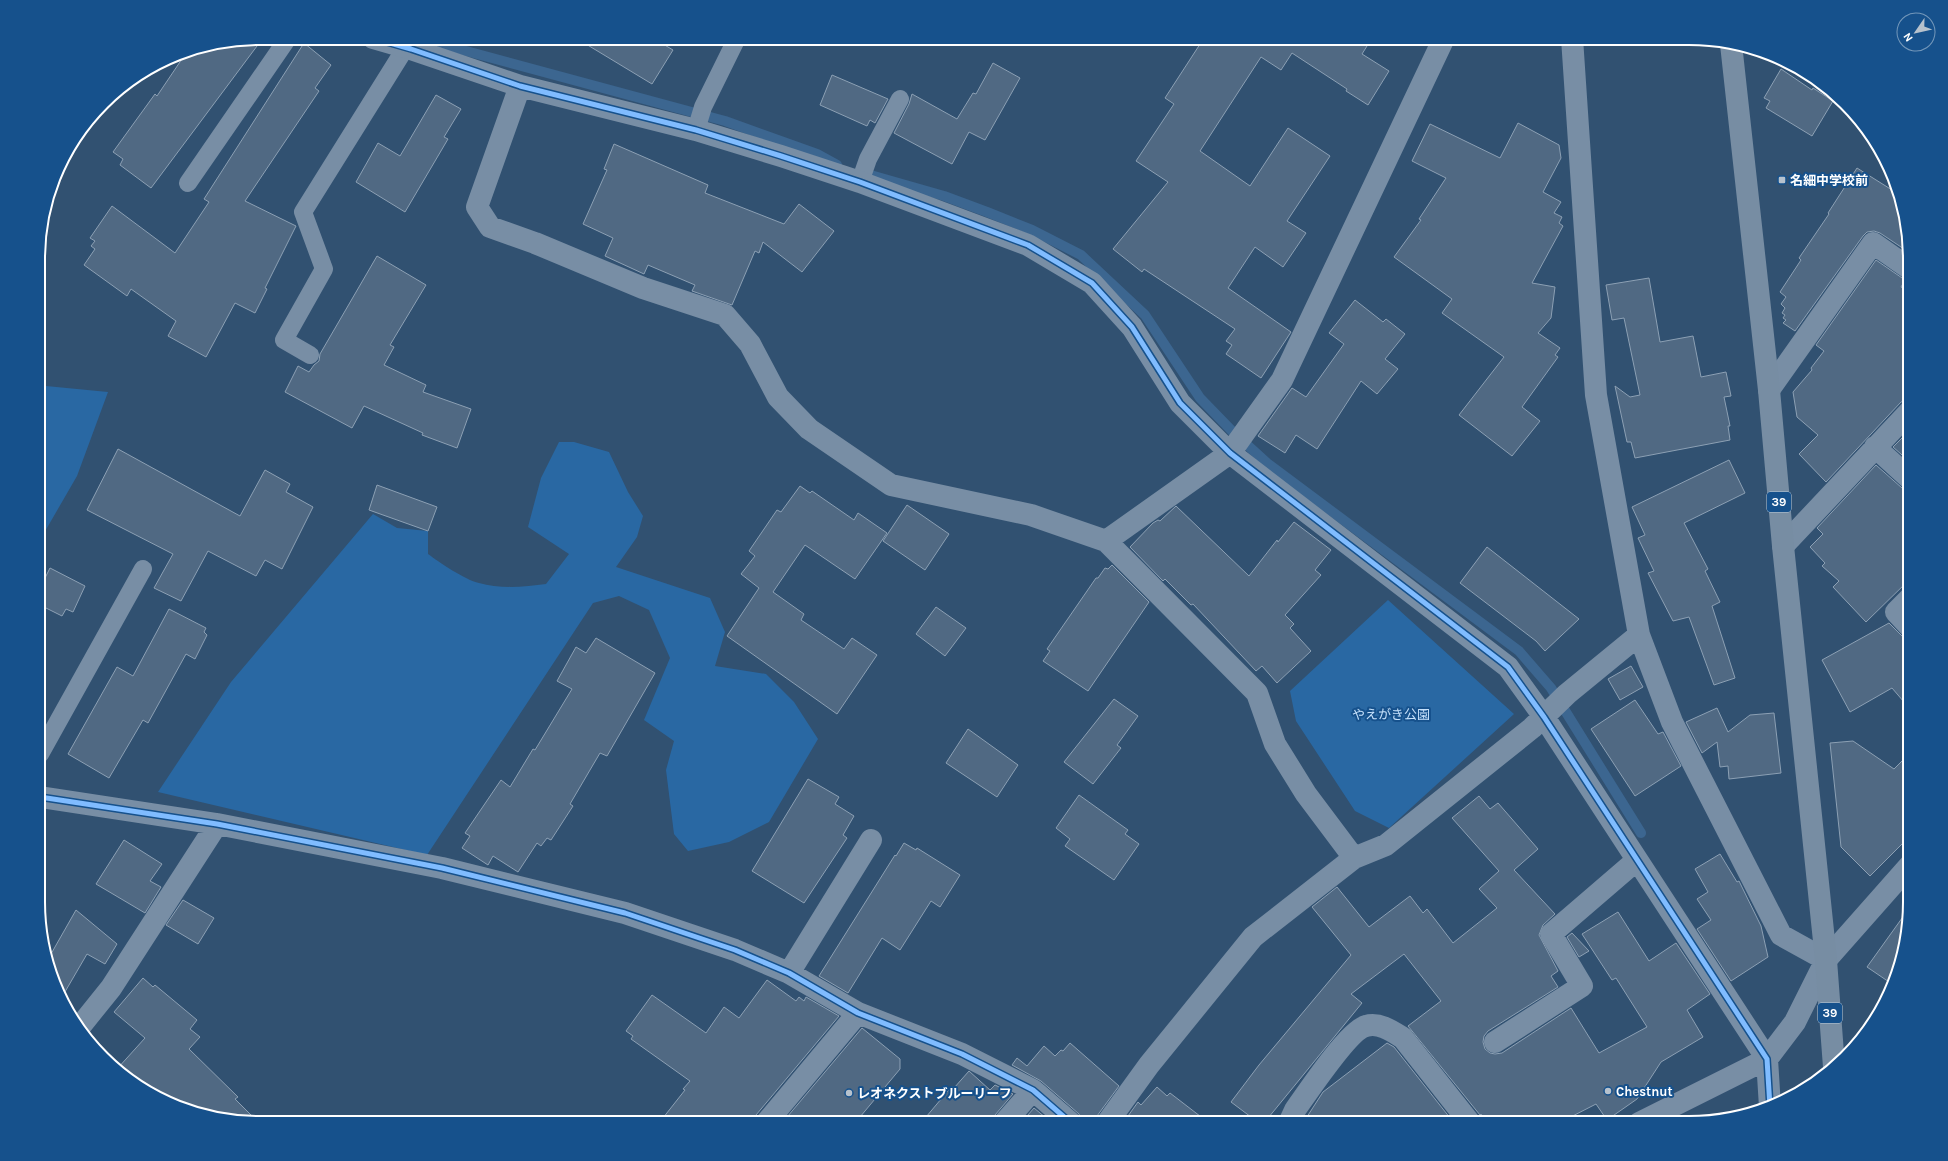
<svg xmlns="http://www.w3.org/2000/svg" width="1948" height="1161" viewBox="0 0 1948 1161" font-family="Karla,'Noto Sans JP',sans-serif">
<rect width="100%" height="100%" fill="#315171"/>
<path fill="#2968a3" d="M 46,386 L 108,392 L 77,476 L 40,540 L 40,387 Z
M 559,442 L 574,442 L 609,452 L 628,492 L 643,516 L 637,537 L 616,567 L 710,598 L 725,632 L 715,666 L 766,674 L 794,702 L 818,739 L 769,822 L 729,842 L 688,851 L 674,834 L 666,770 L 674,741 L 644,720 L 670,658 L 649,610 L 619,596 L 593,603 L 427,855 L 158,792 L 231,682 L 373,514 L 397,528 L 428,531 L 428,554 C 439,562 465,580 479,583 C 499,589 525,587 546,584 L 569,554 L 528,527 L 541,478 Z
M 1388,600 L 1514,714 L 1389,828 L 1355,811 L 1296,721 L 1290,691 Z"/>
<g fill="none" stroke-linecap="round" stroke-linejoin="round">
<path stroke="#3c6690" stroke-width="10" d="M 418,38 L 725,121 L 817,154 L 837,165
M 867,174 L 944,196 L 987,212 L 1032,230 L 1081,255 L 1145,315 L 1200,398 L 1233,432 L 1267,463 L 1519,651 L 1551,688 L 1641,833"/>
</g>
<path fill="#506983" stroke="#8ca0b4" d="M 259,38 L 263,38 L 151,188 L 120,165 L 123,159 L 113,152 L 155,94 L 157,96 L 186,53 Z
M 576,38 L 653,38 L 673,50 L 652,84 Z
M 1204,38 L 1372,38 L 1362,54 L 1389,71 L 1368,105 L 1346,91 L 1347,89 L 1292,53 L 1281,70 L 1261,57 L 1200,151 L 1250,186 L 1288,128 L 1330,156 L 1287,221 L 1306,233 L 1283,267 L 1255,247 L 1228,288 L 1291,332 L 1261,378 L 1226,354 L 1232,345 L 1226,341 L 1235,329 L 1144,269 L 1142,272 L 1113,249 L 1168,182 L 1136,161 L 1174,104 L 1165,98 Z
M 304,43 L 331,65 L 315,88 L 319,91 L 245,201 L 296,226 L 265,288 L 267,289 L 255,313 L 235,303 L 206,357 L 168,336 L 176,321 L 131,289 L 127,296 L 84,265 L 95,249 L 91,246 L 95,241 L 90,238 L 112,206 L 175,253 L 209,202 L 204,199 Z
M 993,63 L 1020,78 L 985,140 L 969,132 L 952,164 L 894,133 L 909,104 L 912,94 L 957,119 L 973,93 L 976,94 Z
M 1781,69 L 1812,90 L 1813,88 L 1833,101 L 1812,136 L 1766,108 L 1770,101 L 1764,98 Z
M 832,75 L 888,99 L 875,123 L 870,120 L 867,126 L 820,105 Z
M 436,95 L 461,109 L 444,137 L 448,139 L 405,212 L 356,182 L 378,143 L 400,156 Z
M 1518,123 L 1559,145 L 1561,158 L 1543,192 L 1561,202 L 1554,213 L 1562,217 L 1559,223 L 1563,226 L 1532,283 L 1555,287 L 1551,318 L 1538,333 L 1560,348 L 1555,355 L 1558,357 L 1522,407 L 1540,421 L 1512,456 L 1459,415 L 1504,357 L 1442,313 L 1452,299 L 1394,257 L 1421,220 L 1419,219 L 1446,178 L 1412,161 L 1430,124 L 1500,158 Z
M 614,144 L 708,185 L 705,193 L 784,224 L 799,204 L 834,231 L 802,272 L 763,242 L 759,253 L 755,251 L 732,305 L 692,291 L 695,285 L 648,265 L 644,274 L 605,256 L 613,238 L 583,224 L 607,170 L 604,169 Z
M 1857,168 L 1900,195 L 1910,244 L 1910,253 L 1880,233 L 1874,231 L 1867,232 L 1863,236 L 1795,331 L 1783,323 L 1786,320 L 1783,318 L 1785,315 L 1782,313 L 1785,308 L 1781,304 L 1786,297 L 1780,292 L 1801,260 L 1799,258 L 1829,214 L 1828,213 Z
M 377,256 L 426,285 L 390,345 L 394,347 L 384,365 L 426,385 L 423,392 L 471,409 L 457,448 L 422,435 L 423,433 L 364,406 L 352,428 L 285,392 L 298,366 L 309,372 L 314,365 L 319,361 L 320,354 Z
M 1876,260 L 1905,280 L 1901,287 L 1910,293 L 1910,399 L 1901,402 L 1826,482 L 1799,454 L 1818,435 L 1797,417 L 1793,392 L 1812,370 L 1811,368 L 1824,351 L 1816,345 Z
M 1649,278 L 1660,342 L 1693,336 L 1701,377 L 1726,372 L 1731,396 L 1724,397 L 1730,426 L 1728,426 L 1730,440 L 1635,458 L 1631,442 L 1627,442 L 1615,386 L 1630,397 L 1640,395 L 1624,318 L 1612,320 L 1606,285 Z
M 1355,300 L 1383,322 L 1386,319 L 1405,334 L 1385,359 L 1398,369 L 1377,394 L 1361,381 L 1317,449 L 1296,435 L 1285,453 L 1258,436 L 1292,388 L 1306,397 L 1344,344 L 1329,333 Z
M 1910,430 L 1910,462 L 1893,447 Z
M 118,449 L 240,516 L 265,470 L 290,484 L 286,492 L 313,507 L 282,569 L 265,560 L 256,576 L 208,551 L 181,601 L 154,588 L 173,554 L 87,510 Z
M 1729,460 L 1745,493 L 1684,523 L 1708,569 L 1705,571 L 1720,602 L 1712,606 L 1735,678 L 1714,685 L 1689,617 L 1673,621 L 1648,573 L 1654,571 L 1638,538 L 1645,535 L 1632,507 Z
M 1876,465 L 1902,488 L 1910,491 L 1910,579 L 1866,622 L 1833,587 L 1839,581 L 1822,566 L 1825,563 L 1810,547 L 1823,534 L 1817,528 Z
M 377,485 L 437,507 L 428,531 L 369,510 Z
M 800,486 L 810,493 L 812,491 L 854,520 L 858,513 L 887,533 L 855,579 L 805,545 L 773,592 L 804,614 L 801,620 L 844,649 L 852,638 L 877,655 L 837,714 L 727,636 L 759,588 L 741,574 L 755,556 L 749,551 L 777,510 L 781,512 Z
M 907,505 L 949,534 L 925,570 L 883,541 Z
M 1176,506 L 1249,576 L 1277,540 L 1278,542 L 1294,522 L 1331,550 L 1315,570 L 1321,575 L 1285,615 L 1294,624 L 1290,628 L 1311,651 L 1277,683 L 1262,666 L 1256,671 L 1193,604 L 1191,605 L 1165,579 L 1163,581 L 1130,547 L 1153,523 L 1158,520 L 1160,521 Z
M 1487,547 L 1579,619 L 1545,651 L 1536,641 L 1460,583 Z
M 1112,565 L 1149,602 L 1088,691 L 1043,661 L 1050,651 L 1047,649 L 1096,578 L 1098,578 L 1105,568 L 1108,569 Z
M 50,568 L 85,586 L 73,612 L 66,609 L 62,616 L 40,605 L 40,588 Z
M 936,607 L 966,628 L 945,656 L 916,634 Z
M 169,609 L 206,628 L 204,632 L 207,635 L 195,659 L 186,654 L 148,723 L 143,720 L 109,778 L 68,754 L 117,667 L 133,676 Z
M 1889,623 L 1910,644 L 1910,709 L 1892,688 L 1850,712 L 1822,660 Z
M 596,638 L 655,673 L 607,756 L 600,753 L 570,804 L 573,806 L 551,840 L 547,838 L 541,846 L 537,843 L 518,872 L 493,856 L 488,865 L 462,848 L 470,836 L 465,833 L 501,780 L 510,787 L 533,749 L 535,750 L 572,689 L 557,681 L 576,647 L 586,653 Z
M 1631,666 L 1643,687 L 1620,700 L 1608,679 Z
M 1114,699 L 1138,716 L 1117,745 L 1121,748 L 1093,784 L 1064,762 Z
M 1635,700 L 1658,734 L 1663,732 L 1681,766 L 1635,796 L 1591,729 Z
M 1717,708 L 1728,732 L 1750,715 L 1774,713 L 1781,773 L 1729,779 L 1728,766 L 1720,767 L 1717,742 L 1702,753 L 1686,722 Z
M 968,729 L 1018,765 L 997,797 L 946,763 Z
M 1853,741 L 1894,769 L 1910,753 L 1910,836 L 1870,876 L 1841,847 L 1830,743 Z
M 808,779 L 839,797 L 835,804 L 854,816 L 843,835 L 847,838 L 804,903 L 752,871 Z
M 1079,795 L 1128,830 L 1125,834 L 1139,844 L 1114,880 L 1065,846 L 1070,839 L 1056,828 Z
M 1479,796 L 1490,809 L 1498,803 L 1538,849 L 1514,870 L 1555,914 L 1543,925 L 1539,935 L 1558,971 L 1551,976 L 1558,987 L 1488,1031 L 1484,1036 L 1483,1042 L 1485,1049 L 1490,1053 L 1495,1054 L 1502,1053 L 1571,1008 L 1599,1053 L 1647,1027 L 1616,978 L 1612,980 L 1582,934 L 1618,912 L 1649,961 L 1676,943 L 1710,994 L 1687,1010 L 1703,1037 L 1661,1062 L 1637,1099 L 1607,1120 L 1596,1104 L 1559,1123 L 1488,1123 L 1481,1114 L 1480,1115 L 1408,1026 L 1441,1001 L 1404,954 L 1351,994 L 1362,1003 L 1264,1123 L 1259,1123 L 1231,1102 L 1259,1065 L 1351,955 L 1312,907 L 1337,887 L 1369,927 L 1410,896 L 1423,913 L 1427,909 L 1453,943 L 1497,908 L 1479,889 L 1499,871 L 1452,818 Z
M 124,840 L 162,864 L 150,881 L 161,887 L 145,913 L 96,884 Z
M 904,843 L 916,850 L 917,848 L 960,875 L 940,907 L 931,901 L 900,950 L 882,938 L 848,993 L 819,976 L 895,855 L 896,856 Z
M 1720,854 L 1737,882 L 1739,881 L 1761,926 L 1768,957 L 1731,981 L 1697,929 L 1711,920 L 1697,899 L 1708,892 L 1695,869 Z
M 183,900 L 214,918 L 198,944 L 166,925 Z
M 1910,907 L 1902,959 L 1892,984 L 1867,967 Z
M 76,910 L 117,944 L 105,964 L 87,954 L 62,997 L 50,973 L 47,961 Z
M 1572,933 L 1589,951 L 1579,957 L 1567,937 Z
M 143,978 L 153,987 L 155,985 L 197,1020 L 190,1029 L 200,1037 L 189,1049 L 238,1097 L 235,1099 L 259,1123 L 202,1115 L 148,1093 L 117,1069 L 145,1038 L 114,1012 Z
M 767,980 L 796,1001 L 799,997 L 804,1001 L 806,997 L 839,1016 L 756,1115 L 754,1123 L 659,1123 L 685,1090 L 683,1089 L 690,1081 L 631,1039 L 633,1036 L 626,1031 L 652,995 L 706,1033 L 724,1007 L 739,1018 Z
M 862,1028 L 900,1059 L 900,1069 L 855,1123 L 782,1123 Z
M 1070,1043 L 1119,1086 L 1097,1116 L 1095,1123 L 1083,1123 L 1079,1114 L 1041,1081 L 1012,1065 L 1017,1058 L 1027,1066 L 1044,1046 L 1055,1056 L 1061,1050 L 1063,1051 Z
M 1387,1043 L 1394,1047 L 1454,1123 L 1303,1123 L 1323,1092 Z
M 969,1071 L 990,1090 L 995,1085 L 1013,1094 L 995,1115 L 992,1123 L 921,1123 L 952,1086 L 954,1088 Z
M 1157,1087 L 1167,1096 L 1170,1093 L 1209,1123 L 1123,1123 L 1138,1102 L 1141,1105 Z
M 1034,1108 L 1052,1123 L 1021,1123 Z"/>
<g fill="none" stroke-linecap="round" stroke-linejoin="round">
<path stroke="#788ea5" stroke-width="18" d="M 696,130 L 703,107 L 737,38
M 860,182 L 868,159 L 900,99
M 188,183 L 288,38
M 310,355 L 284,340 L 324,269 L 303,212 L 406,47
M 40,754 L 143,569"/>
<path stroke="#788ea5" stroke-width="22" d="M 373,38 L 411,49 L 520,86 L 696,130 L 781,156 L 860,182 L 1028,245 L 1092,283 L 1132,327 L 1180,403 L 1230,453 L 1508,667 L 1544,717 L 1767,1059 L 1770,1107
M 1572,38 L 1596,395 L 1639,635 L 1672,722 L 1781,935 L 1826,960 L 1795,1022 L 1767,1059 L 1639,1123
M 520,86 L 477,207 L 490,227 L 535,243 L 643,288 L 725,315 L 750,344 L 778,397 L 809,429 L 891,485 L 1031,515 L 1106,541 L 1230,453 L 1282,380 L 1444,38
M 1769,390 L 1873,243 L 1910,269
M 1875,447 L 1910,479
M 1106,541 L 1257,693 L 1275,744 L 1306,794 L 1354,858 L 1386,845 L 1532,728 L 1567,694 L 1639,635
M 1783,546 L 1910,411
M 1910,598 L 1896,612 L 1910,627
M 40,797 L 217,824 L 442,868 L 625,913 L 735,950 L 789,973 L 858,1013 L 962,1054 L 1033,1090 L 1071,1123
M 789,973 L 871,840
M 78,1029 L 111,988 L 217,824
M 1495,1042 L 1582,986 L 1551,934 L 1637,860
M 766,1123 L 858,1013
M 1004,1123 L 1033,1090
M 1107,1123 L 1149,1065 L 1253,937 L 1354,858
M 1289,1123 L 1295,1110 C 1307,1093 1349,1030 1366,1026 C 1379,1022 1392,1031 1403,1038 L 1470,1123"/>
<path stroke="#788ea5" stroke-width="22" d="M 1826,960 L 1910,865"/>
<path stroke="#778da3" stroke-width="22" d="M 1731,44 L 1769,390 L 1783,546 L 1826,960 L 1834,1067"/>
<defs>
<path id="cycleway" d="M 373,38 L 411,49 L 520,86 L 696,130 L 781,156 L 860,182 L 1028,245 L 1092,283 L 1132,327 L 1180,403 L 1230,453 L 1508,667 L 1544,717 L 1767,1059 L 1770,1107
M 40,797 L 217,824 L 442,868 L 625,913 L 735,950 L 789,973 L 858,1013 L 962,1054 L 1033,1090 L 1071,1123"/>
</defs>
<use href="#cycleway" stroke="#16518c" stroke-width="8"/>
<use href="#cycleway" stroke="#80bcff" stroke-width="5"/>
</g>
<g fill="#b7c2cd" stroke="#16518c" stroke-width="1.5">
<rect x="1778" y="176" width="8" height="8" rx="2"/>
<circle cx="1608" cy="1091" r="4"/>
<circle cx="849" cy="1093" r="4"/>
</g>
<g text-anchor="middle" stroke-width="4" stroke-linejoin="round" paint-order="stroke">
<g fill="#16518c" stroke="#b9cbdc" stroke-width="1">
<rect x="1767" y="492" width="24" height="20" rx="3"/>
<rect x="1818" y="1003" width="24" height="20" rx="3"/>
</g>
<g font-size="12" font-weight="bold" fill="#fff">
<text x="1779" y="506">39</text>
<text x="1830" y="1017">39</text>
</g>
<g font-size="13" font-weight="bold" fill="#fff" stroke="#16518c" text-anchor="start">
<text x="1790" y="185">名細中学校前</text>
<text x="1616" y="1096">Chestnut</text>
<text x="857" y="1098">レオネクストブルーリーフ</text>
</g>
<g font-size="13" fill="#c6e1fb" stroke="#16518c">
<text x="1391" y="719">やえがき公園</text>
</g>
</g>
<path d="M0 0H1948V1161H0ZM259 45H1689A214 214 0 0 1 1903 259V902A214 214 0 0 1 1689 1116H259A214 214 0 0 1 45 902V259A214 214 0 0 1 259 45Z" fill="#16518c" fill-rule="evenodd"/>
<path fill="none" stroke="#fff" stroke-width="2" d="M259 45H1689A214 214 0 0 1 1903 259V902A214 214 0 0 1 1689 1116H259A214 214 0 0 1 45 902V259A214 214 0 0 1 259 45Z"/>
<g transform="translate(1916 32) rotate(236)"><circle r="19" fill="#16518c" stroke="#7397ba"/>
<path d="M0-3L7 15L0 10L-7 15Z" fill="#b7c2cd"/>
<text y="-6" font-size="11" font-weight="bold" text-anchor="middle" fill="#ffffff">N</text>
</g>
</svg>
